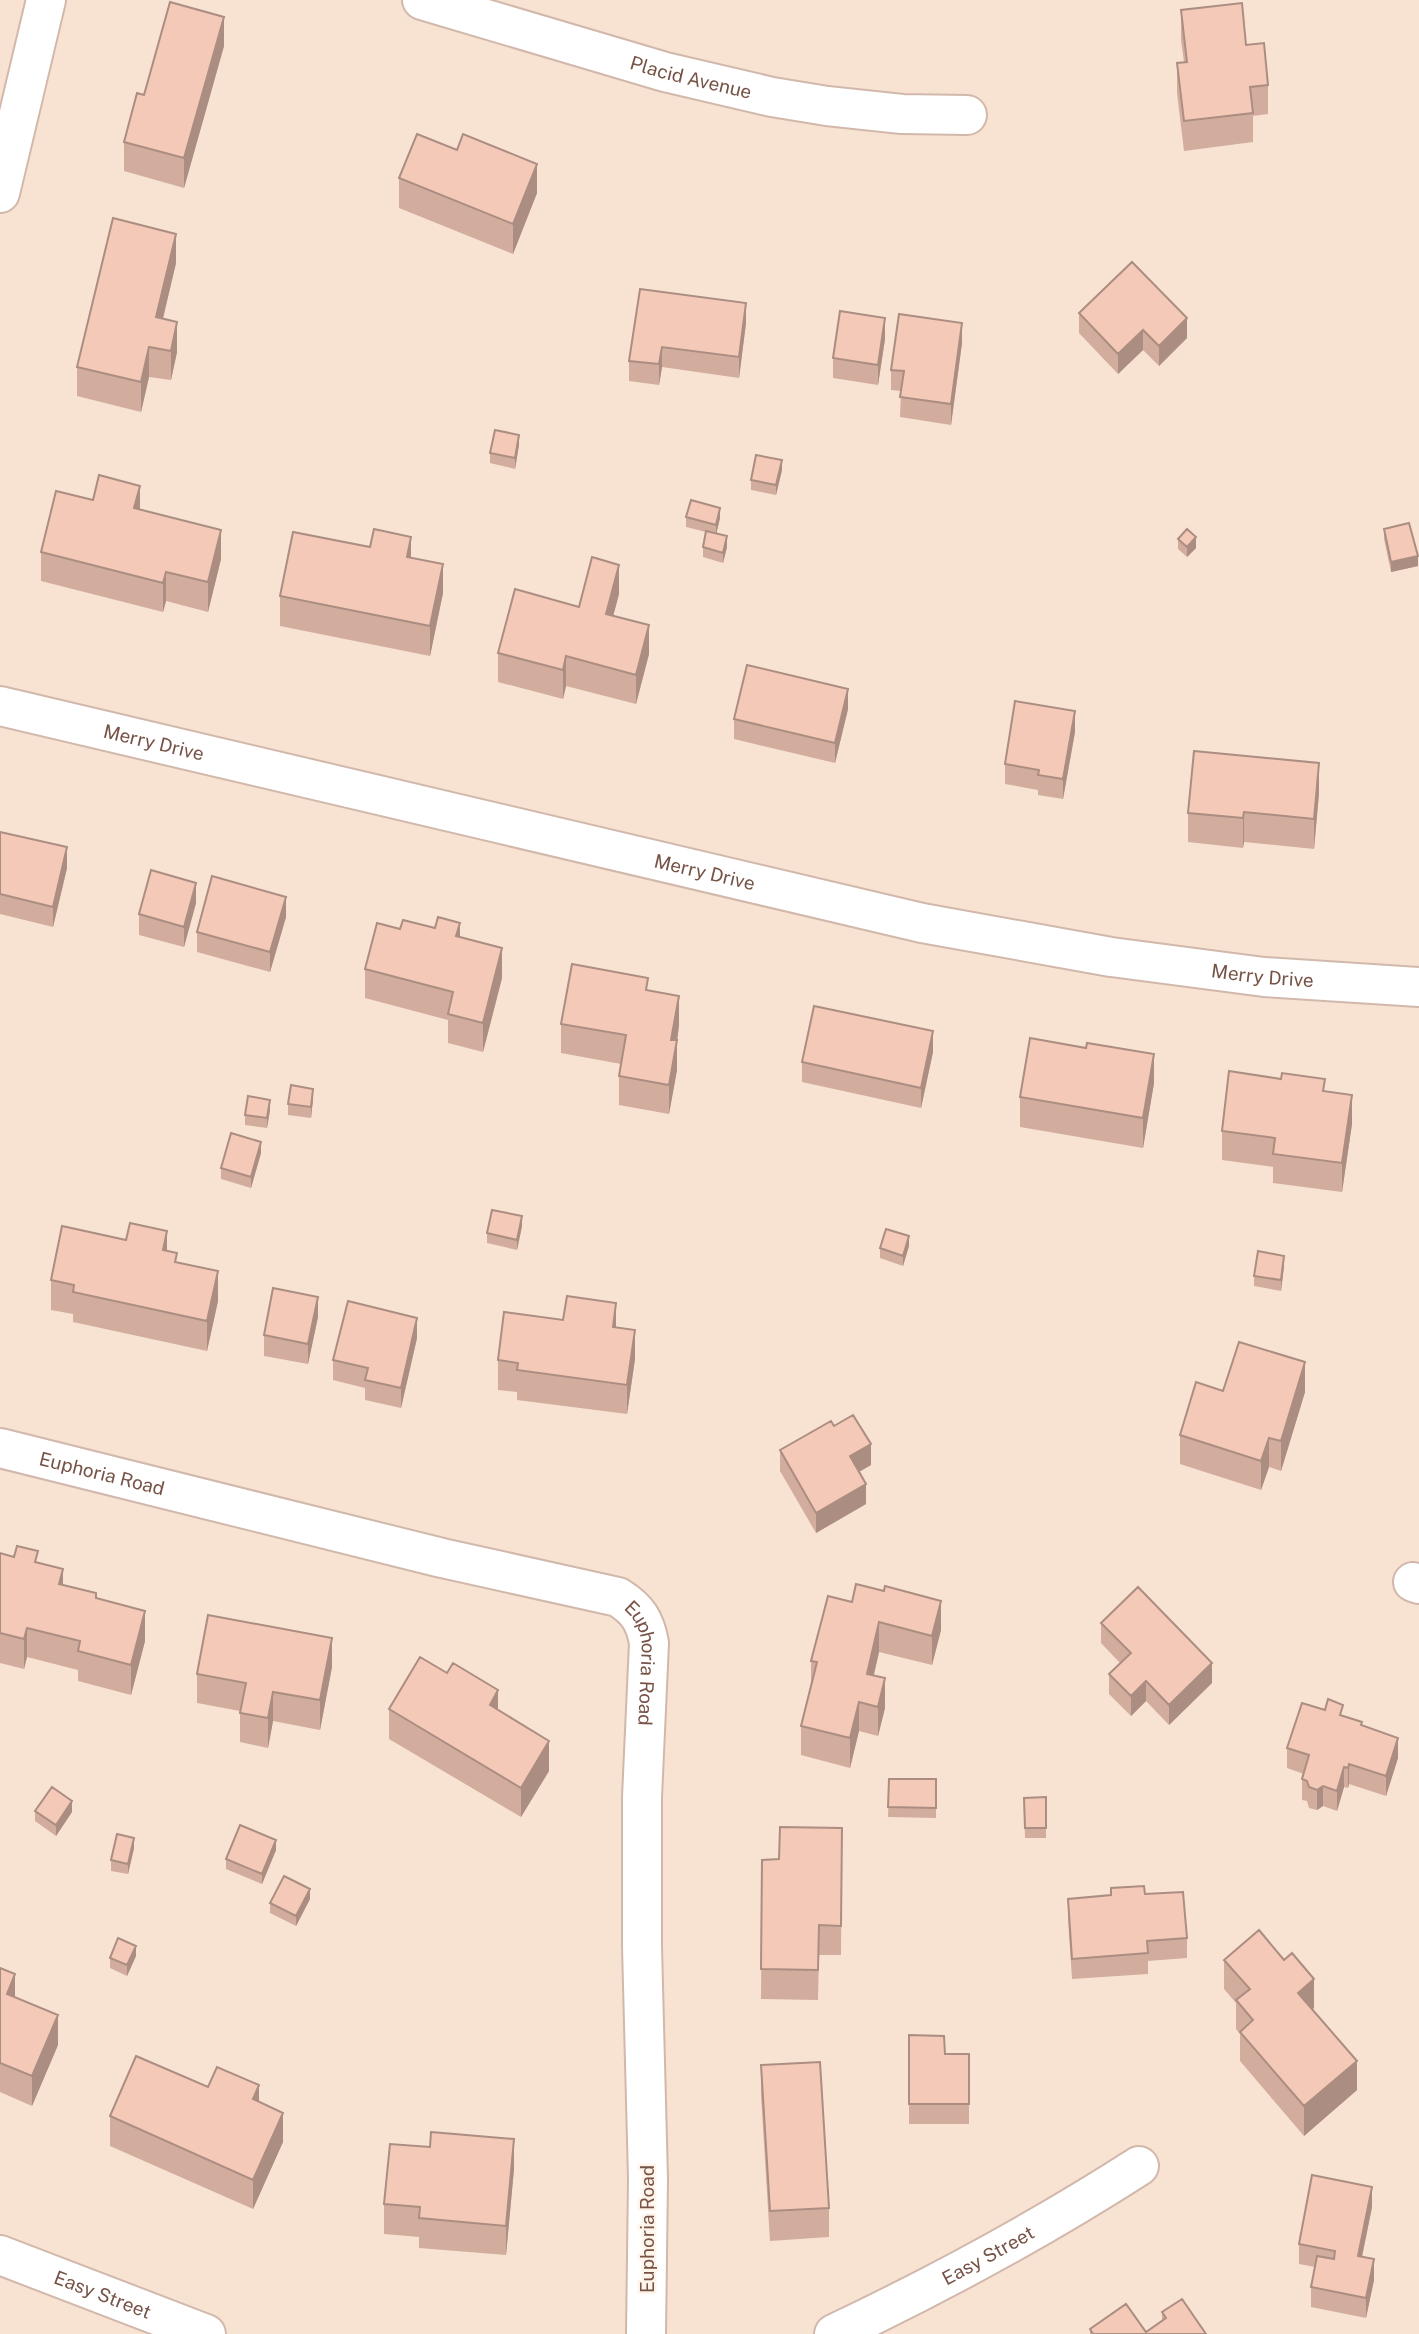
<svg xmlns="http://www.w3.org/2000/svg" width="1419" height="2334" viewBox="0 0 1419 2334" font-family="'Public Sans',sans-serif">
<rect width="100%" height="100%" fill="#fdf0e2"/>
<path fill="#f8e3d3" d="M 0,0 L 1419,0 L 1419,2334 L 0,2334 Z"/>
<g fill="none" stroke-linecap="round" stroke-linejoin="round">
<defs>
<g id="street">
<path id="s1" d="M 422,0 L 665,72 L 772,97 L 827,106 L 902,114 L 967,115"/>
<path d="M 0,193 L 46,0"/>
<path id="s2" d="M 0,706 L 922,923 L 1111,957 L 1264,977 L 1419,987"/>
<path id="s3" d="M 0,1448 L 442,1558 L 618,1597 C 637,1609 645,1620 649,1643 L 642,1797 L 642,1946 L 648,2179 L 646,2334"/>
<path d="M 1413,1582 L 1419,1584"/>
<path id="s4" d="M 0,2255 L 206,2334"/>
<path id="s5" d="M 834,2334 C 939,2284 1041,2229 1139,2166"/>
</g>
</defs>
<use href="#street" stroke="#d1b8ab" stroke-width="42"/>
<use href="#street" stroke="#fff" stroke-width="38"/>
</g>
<path fill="#d2ad9e" d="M 1181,10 L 1246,45 L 1268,85 L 1268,114 L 1253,116 L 1253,142 L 1184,151 L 1177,93 L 1177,63 L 1184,62 L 1181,40 Z
M 224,46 L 184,188 L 124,171 L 124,142 L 144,95 Z
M 457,150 L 537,193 L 513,254 L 399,208 L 399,178 Z
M 176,263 L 163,319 L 177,352 L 171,380 L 149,377 L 141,412 L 77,396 L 77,367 Z
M 746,303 L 746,323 L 739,378 L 662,367 L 659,385 L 629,381 L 629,361 Z
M 1079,313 L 1187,338 L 1159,366 L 1143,350 L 1118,374 L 1079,333 Z
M 885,339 L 878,385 L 833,378 L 833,358 Z
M 962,343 L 951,425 L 900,417 L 901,391 L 891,390 L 891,370 Z
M 519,445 L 515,469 L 490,463 L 490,453 Z
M 782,470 L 776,495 L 751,490 L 751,480 Z
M 93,500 L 140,509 L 221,559 L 208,612 L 166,601 L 163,612 L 41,581 L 41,552 Z
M 686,517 L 720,518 L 716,534 L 727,547 L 723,563 L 703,557 L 703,547 L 706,532 L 686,527 Z
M 1384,529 L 1418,566 L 1391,572 L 1384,539 Z
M 1178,539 L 1196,548 L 1187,557 L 1178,549 Z
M 411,557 L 443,593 L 430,656 L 280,626 L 280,596 Z
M 619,594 L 613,616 L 649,654 L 636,704 L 566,686 L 563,699 L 498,682 L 498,653 Z
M 848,709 L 835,763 L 734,739 L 734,719 Z
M 1075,732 L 1063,799 L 1038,795 L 1038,790 L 1005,784 L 1005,764 Z
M 1319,793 L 1314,849 L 1244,842 L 1243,848 L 1188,842 L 1188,813 Z
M 0,832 L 67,868 L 53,927 L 0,914 Z
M 196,903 L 184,947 L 139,935 L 139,914 Z
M 286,917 L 270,972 L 197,952 L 197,932 Z
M 400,929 L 460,937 L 502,978 L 483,1052 L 448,1043 L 448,1020 L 365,998 L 365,969 Z
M 648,990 L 679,1025 L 677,1041 L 677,1070 L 669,1114 L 619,1105 L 619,1076 L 621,1064 L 561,1053 L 561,1024 Z
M 1086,1048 L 1154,1083 L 1143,1148 L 1020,1127 L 1020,1097 Z
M 933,1052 L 921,1108 L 802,1082 L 802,1062 Z
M 1325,1091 L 1352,1124 L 1342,1192 L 1273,1183 L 1273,1167 L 1222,1160 L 1222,1131 Z
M 313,1099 L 311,1118 L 288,1115 L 288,1104 Z
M 270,1110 L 267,1128 L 245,1125 L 245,1115 Z
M 261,1153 L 251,1188 L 221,1179 L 221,1168 Z
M 522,1226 L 517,1250 L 487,1243 L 487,1233 Z
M 909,1246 L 903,1266 L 880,1258 L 880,1248 Z
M 167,1251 L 177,1263 L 218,1301 L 207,1351 L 73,1322 L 73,1314 L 51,1310 L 51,1280 Z
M 1284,1266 L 1281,1291 L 1254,1286 L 1254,1276 Z
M 318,1317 L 308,1364 L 264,1356 L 264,1335 Z
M 616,1328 L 635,1359 L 627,1414 L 517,1400 L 517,1392 L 498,1390 L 498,1360 Z
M 417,1338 L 401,1408 L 365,1400 L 365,1388 L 333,1380 L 333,1360 Z
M 1223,1391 L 1305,1392 L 1281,1471 L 1269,1467 L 1261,1490 L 1180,1464 L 1180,1435 Z
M 834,1426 L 871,1465 L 859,1472 L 866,1504 L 816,1533 L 780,1471 L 780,1450 Z
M 0,1553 L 38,1563 L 63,1585 L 96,1598 L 145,1641 L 131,1695 L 78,1681 L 78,1670 L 27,1657 L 24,1669 L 0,1663 Z
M 828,1596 L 941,1630 L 932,1665 L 879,1652 L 874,1675 L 885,1708 L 878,1736 L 859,1731 L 850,1768 L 801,1755 L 801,1726 L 811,1683 L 811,1661 Z
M 1101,1623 L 1212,1683 L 1169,1725 L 1146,1701 L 1131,1716 L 1109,1694 L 1109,1674 L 1120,1663 L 1101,1643 Z
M 332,1667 L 320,1730 L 273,1721 L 268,1748 L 240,1742 L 240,1711 L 197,1703 L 197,1674 Z
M 389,1709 L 498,1711 L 549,1771 L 521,1817 L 389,1739 Z
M 1343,1716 L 1362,1726 L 1398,1758 L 1386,1796 L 1349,1784 L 1348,1788 L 1344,1787 L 1337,1811 L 1323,1806 L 1317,1810 L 1309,1808 L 1307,1801 L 1302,1800 L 1302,1779 L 1304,1774 L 1287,1768 L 1287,1748 Z
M 889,1779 L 936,1779 L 936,1818 L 888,1817 Z
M 1046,1797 L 1046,1838 L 1025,1838 L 1024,1798 Z
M 35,1811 L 72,1812 L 56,1836 L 35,1821 Z
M 842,1828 L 841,1955 L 819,1955 L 818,2000 L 761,1999 L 762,1860 L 779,1859 Z
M 134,1848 L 128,1874 L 111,1871 L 111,1860 Z
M 276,1850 L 262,1884 L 226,1869 L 226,1859 Z
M 1145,1894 L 1187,1938 L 1187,1958 L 1148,1961 L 1148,1974 L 1072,1979 L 1068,1919 L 1068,1899 Z
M 310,1899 L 296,1926 L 270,1913 L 270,1903 Z
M 136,1956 L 127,1976 L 110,1968 L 110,1958 Z
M 1224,1960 L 1314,2008 L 1312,2009 L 1357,2090 L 1304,2136 L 1240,2061 L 1240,2034 L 1236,2029 L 1236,2003 L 1224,1989 Z
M 0,1968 L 15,1997 L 58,2045 L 32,2106 L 0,2092 Z
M 909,2035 L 945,2054 L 969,2054 L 969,2124 L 909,2124 Z
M 761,2065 L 829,2208 L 829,2237 L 770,2241 L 761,2095 Z
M 259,2102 L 283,2142 L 253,2209 L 110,2146 L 110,2116 Z
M 514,2169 L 506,2255 L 419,2248 L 419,2237 L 384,2234 L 384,2204 Z
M 1372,2207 L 1362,2257 L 1374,2280 L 1366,2318 L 1311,2307 L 1311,2287 L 1315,2267 L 1299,2264 L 1299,2244 Z
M 1162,2312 L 1206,2334 L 1090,2334 L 1090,2329 L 1146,2332 L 1162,2321 Z"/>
<path fill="#ab8d81" d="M 224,17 L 224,46 L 184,188 L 184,158 Z
M 537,164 L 537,193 L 513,254 L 513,224 Z
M 176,234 L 176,263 L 156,347 L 156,317 Z
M 746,303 L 746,323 L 739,378 L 739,357 Z
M 885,318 L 885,339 L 878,385 L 878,365 Z
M 1187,318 L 1187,338 L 1159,366 L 1159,346 Z
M 177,322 L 177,352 L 171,380 L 171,351 Z
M 962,323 L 962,343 L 951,425 L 951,404 Z
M 1143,330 L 1143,350 L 1118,374 L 1118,354 Z
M 149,347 L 149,377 L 141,412 L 141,382 Z
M 662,347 L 662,367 L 659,385 L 659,364 Z
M 519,435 L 519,445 L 515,469 L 515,458 Z
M 782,460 L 782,470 L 776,495 L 776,485 Z
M 140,486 L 140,515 L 134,508 Z
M 720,508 L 720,518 L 716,535 L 716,525 Z
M 221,530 L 221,559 L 208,612 L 208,582 Z
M 727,536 L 727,547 L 723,563 L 723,553 Z
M 411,537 L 411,567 L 407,557 Z
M 1196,537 L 1196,548 L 1187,557 L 1187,547 Z
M 1418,556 L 1418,566 L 1391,572 L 1391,562 Z
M 443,564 L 443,593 L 430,656 L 430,626 Z
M 619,565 L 619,594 L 606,643 L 606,614 Z
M 166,572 L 166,601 L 163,612 L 163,583 Z
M 649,625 L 649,654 L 636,704 L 636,675 Z
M 566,656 L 566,686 L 563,699 L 563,670 Z
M 848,689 L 848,709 L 835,763 L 835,743 Z
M 1075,711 L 1075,732 L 1063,799 L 1063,779 Z
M 1319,763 L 1319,793 L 1314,849 L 1314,819 Z
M 1244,812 L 1244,842 L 1243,848 L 1243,818 Z
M 67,847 L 67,868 L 53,927 L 53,907 Z
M 196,883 L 196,903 L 184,947 L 184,927 Z
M 286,897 L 286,917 L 270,972 L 270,952 Z
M 460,923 L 460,953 L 456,936 Z
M 502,948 L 502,978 L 483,1052 L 483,1023 Z
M 679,996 L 679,1025 L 677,1041 L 677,1070 L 669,1114 L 669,1085 L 671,1040 Z
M 933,1031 L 933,1052 L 921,1108 L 921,1088 Z
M 1154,1054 L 1154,1083 L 1143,1148 L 1143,1118 Z
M 313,1089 L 313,1099 L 311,1118 L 311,1107 Z
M 1352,1095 L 1352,1124 L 1342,1192 L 1342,1163 Z
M 270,1100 L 270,1110 L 267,1128 L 267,1118 Z
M 261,1142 L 261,1153 L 251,1188 L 251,1177 Z
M 522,1216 L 522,1226 L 517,1250 L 517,1240 Z
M 167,1231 L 167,1261 L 163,1250 Z
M 909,1236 L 909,1246 L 903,1266 L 903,1256 Z
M 1284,1256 L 1284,1266 L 1281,1291 L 1281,1280 Z
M 218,1271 L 218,1301 L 207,1351 L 207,1321 Z
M 318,1297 L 318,1317 L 308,1364 L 308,1344 Z
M 616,1303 L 616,1332 L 613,1327 Z
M 417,1318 L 417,1338 L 401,1408 L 401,1388 Z
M 635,1330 L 635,1359 L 627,1414 L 627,1385 Z
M 1305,1362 L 1305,1392 L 1281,1471 L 1281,1441 Z
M 1269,1438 L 1269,1467 L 1261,1490 L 1261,1461 Z
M 871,1444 L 871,1465 L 850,1477 L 850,1456 Z
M 866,1484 L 866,1504 L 816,1533 L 816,1513 Z
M 63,1569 L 63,1599 L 59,1584 Z
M 941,1601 L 941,1630 L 932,1665 L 932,1636 Z
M 145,1611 L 145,1641 L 131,1695 L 131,1665 Z
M 879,1622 L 879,1652 L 867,1703 L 867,1674 Z
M 27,1628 L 27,1657 L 24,1669 L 24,1639 Z
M 332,1638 L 332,1667 L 320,1730 L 320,1700 Z
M 1212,1663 L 1212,1683 L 1169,1725 L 1169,1705 Z
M 885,1678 L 885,1708 L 878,1736 L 878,1707 Z
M 1146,1681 L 1146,1701 L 1131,1716 L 1131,1696 Z
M 498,1690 L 498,1719 L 490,1705 Z
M 273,1692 L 273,1721 L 268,1748 L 268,1718 Z
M 859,1702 L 859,1731 L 850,1768 L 850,1738 Z
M 1398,1738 L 1398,1758 L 1386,1796 L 1386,1776 Z
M 549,1741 L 549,1771 L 521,1817 L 521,1788 Z
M 1349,1764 L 1349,1784 L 1348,1788 L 1348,1768 Z
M 1344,1767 L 1344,1787 L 1337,1811 L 1337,1791 Z
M 1323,1786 L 1323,1806 L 1317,1810 L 1317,1790 Z
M 72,1801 L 72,1812 L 56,1836 L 56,1825 Z
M 134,1838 L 134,1848 L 128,1874 L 128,1864 Z
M 276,1840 L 276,1850 L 262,1884 L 262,1874 Z
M 310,1889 L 310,1899 L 296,1926 L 296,1916 Z
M 136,1946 L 136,1956 L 127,1976 L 127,1965 Z
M 15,1974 L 15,2004 L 7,1994 Z
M 1314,1979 L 1314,2008 L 1298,2022 L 1298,1993 Z
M 58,2015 L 58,2045 L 32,2106 L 32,2076 Z
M 1357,2061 L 1357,2090 L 1304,2136 L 1304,2106 Z
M 259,2085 L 259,2114 L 253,2099 Z
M 283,2113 L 283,2142 L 253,2209 L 253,2180 Z
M 514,2139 L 514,2169 L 506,2255 L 506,2226 Z
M 1372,2187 L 1372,2207 L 1358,2276 L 1358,2256 Z
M 1374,2259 L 1374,2280 L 1366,2318 L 1366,2298 Z"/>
<path fill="#f4c9b8" stroke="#ab8d81" stroke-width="2" d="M 170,2 L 224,17 L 184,158 L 124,142 L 137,93 L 144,95 Z
M 1242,3 L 1246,45 L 1264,43 L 1268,85 L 1250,87 L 1253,113 L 1184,121 L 1177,63 L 1187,62 L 1181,10 Z
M 417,134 L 457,150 L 463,134 L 537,164 L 513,224 L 399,178 Z
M 113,218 L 176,234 L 156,317 L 177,322 L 171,351 L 149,347 L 141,382 L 77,367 Z
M 1132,262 L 1187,318 L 1159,346 L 1143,330 L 1118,354 L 1079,313 Z
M 640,289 L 746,303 L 739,357 L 662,347 L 659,364 L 629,361 Z
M 840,311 L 885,318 L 878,365 L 833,358 Z
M 899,314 L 962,323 L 951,404 L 900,397 L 904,371 L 891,370 Z
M 495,430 L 519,435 L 515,458 L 490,453 Z
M 756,455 L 782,460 L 776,485 L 751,480 Z
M 99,475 L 140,486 L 134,508 L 221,530 L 208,582 L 166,572 L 163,583 L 41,552 L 56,491 L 93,500 Z
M 691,500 L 720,508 L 716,525 L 686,517 Z
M 1409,523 L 1418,556 L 1391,562 L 1384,529 Z
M 374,529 L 411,537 L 407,557 L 443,564 L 430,626 L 280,596 L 293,532 L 370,547 Z
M 1187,529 L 1196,537 L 1187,547 L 1178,539 Z
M 706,531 L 727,536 L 723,553 L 703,547 Z
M 592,557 L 619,565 L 606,614 L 649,625 L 636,675 L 566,656 L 563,670 L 498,653 L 515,589 L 579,607 Z
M 747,665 L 848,689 L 835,743 L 734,719 Z
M 1015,701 L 1075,711 L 1063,779 L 1038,775 L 1039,770 L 1005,764 Z
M 1194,751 L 1319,763 L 1314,819 L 1244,812 L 1243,818 L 1188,813 Z
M 0,832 L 67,847 L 53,907 L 0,894 Z
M 151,870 L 196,883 L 184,927 L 139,914 Z
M 212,876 L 286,897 L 270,952 L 197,932 Z
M 438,917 L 460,923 L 456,936 L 502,948 L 483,1023 L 448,1014 L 453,992 L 365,969 L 377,923 L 400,929 L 403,920 L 435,928 Z
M 572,964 L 648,978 L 646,990 L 679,996 L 671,1040 L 677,1040 L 669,1085 L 619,1076 L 626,1035 L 561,1024 Z
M 814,1006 L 933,1031 L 921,1088 L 802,1062 Z
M 1030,1038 L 1086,1048 L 1087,1043 L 1154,1054 L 1143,1118 L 1020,1097 Z
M 1229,1071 L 1281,1079 L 1282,1073 L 1325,1079 L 1323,1091 L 1352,1095 L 1342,1163 L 1273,1154 L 1275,1138 L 1222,1131 Z
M 291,1085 L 313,1089 L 311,1107 L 288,1104 Z
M 248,1096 L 270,1100 L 267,1118 L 245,1115 Z
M 231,1133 L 261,1142 L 251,1177 L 221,1168 Z
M 492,1210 L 522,1216 L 517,1240 L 487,1233 Z
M 130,1223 L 167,1231 L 163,1250 L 177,1253 L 175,1262 L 218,1271 L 207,1321 L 73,1292 L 74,1285 L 51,1280 L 62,1226 L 126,1240 Z
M 886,1229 L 909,1236 L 903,1256 L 880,1248 Z
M 1258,1251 L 1284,1256 L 1281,1280 L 1254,1276 Z
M 273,1288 L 318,1297 L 308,1344 L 264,1335 Z
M 567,1296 L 616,1303 L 613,1327 L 635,1330 L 627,1385 L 517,1370 L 518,1363 L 498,1360 L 504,1312 L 563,1320 Z
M 348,1301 L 417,1318 L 401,1388 L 365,1380 L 368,1368 L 333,1360 Z
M 1239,1342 L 1305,1362 L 1281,1441 L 1269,1438 L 1261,1461 L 1180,1435 L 1196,1382 L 1223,1391 Z
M 853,1415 L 871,1444 L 850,1456 L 866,1484 L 816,1513 L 780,1450 L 831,1421 L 834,1426 Z
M 17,1546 L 38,1551 L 35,1562 L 63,1569 L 59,1584 L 96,1593 L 96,1598 L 145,1611 L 131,1665 L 78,1651 L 80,1641 L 27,1628 L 24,1639 L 0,1633 L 0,1553 L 14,1557 Z
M 856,1584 L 884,1591 L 885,1586 L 941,1601 L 932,1636 L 879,1622 L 867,1674 L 885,1678 L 878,1707 L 859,1702 L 850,1738 L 801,1726 L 817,1662 L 811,1661 L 828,1596 L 852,1602 Z
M 1138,1587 L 1212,1663 L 1169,1705 L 1146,1681 L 1131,1696 L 1109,1674 L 1131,1653 L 1101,1623 Z
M 208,1615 L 332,1638 L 320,1700 L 273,1692 L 268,1718 L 240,1713 L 246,1683 L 197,1674 Z
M 420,1657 L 447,1673 L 453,1663 L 498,1690 L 490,1705 L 549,1741 L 521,1788 L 389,1709 Z
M 1328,1699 L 1343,1705 L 1340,1715 L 1362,1722 L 1361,1725 L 1398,1738 L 1386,1776 L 1349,1764 L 1348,1768 L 1344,1767 L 1337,1791 L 1323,1786 L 1317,1790 L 1309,1787 L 1307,1781 L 1302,1779 L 1309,1755 L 1287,1748 L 1302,1703 L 1325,1710 Z
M 889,1779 L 936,1779 L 936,1808 L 888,1807 Z
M 52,1787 L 72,1801 L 56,1825 L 35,1811 Z
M 1046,1797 L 1046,1828 L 1025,1828 L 1024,1798 Z
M 240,1825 L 276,1840 L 262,1874 L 226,1859 Z
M 780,1827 L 842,1828 L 841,1926 L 819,1925 L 818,1970 L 761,1969 L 762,1860 L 779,1859 Z
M 117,1834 L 134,1838 L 128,1864 L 111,1860 Z
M 284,1876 L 310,1889 L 296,1916 L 270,1903 Z
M 1144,1886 L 1145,1894 L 1183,1892 L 1187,1938 L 1147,1941 L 1148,1953 L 1072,1959 L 1068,1899 L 1111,1895 L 1111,1888 Z
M 1259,1930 L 1284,1960 L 1292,1953 L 1314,1979 L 1298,1993 L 1357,2061 L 1304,2106 L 1240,2032 L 1253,2020 L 1236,2000 L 1250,1989 L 1224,1960 Z
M 118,1938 L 136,1946 L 127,1965 L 110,1958 Z
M 0,1968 L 15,1974 L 7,1994 L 58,2015 L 32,2076 L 0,2063 Z
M 909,2035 L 944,2036 L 945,2054 L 969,2054 L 969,2104 L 909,2104 Z
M 136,2056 L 208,2087 L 217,2067 L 259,2085 L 253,2099 L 283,2113 L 253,2180 L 110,2116 Z
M 820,2062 L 829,2208 L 770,2211 L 761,2065 Z
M 431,2132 L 514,2139 L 506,2226 L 419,2218 L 420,2207 L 384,2204 L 390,2144 L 430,2147 Z
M 1312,2175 L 1372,2187 L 1358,2256 L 1374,2259 L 1366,2298 L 1311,2287 L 1317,2256 L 1334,2259 L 1335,2251 L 1299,2244 Z
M 1182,2299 L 1206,2334 L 1093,2334 L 1090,2329 L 1126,2304 L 1146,2332 L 1166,2318 L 1162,2312 Z"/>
<g text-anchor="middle" stroke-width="5" stroke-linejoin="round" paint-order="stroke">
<g font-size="19" fill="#775347" stroke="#fff4e9">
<text dy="7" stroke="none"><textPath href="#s1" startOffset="280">Placid Avenue</textPath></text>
<text dy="7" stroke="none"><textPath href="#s2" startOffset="158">Merry Drive</textPath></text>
<text dy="7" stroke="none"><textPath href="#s2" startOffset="724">Merry Drive</textPath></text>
<text dy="7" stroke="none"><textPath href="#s2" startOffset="1292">Merry Drive</textPath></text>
<text dy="7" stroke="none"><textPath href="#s3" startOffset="105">Euphoria Road</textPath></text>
<text dy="7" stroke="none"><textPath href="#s3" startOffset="712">Euphoria Road</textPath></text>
<text transform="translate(647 2229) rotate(-90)" y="7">Euphoria Road</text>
<text dy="7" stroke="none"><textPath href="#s5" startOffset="173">Easy Street</textPath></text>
<text dy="7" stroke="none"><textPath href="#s4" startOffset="110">Easy Street</textPath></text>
</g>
</g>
</svg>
